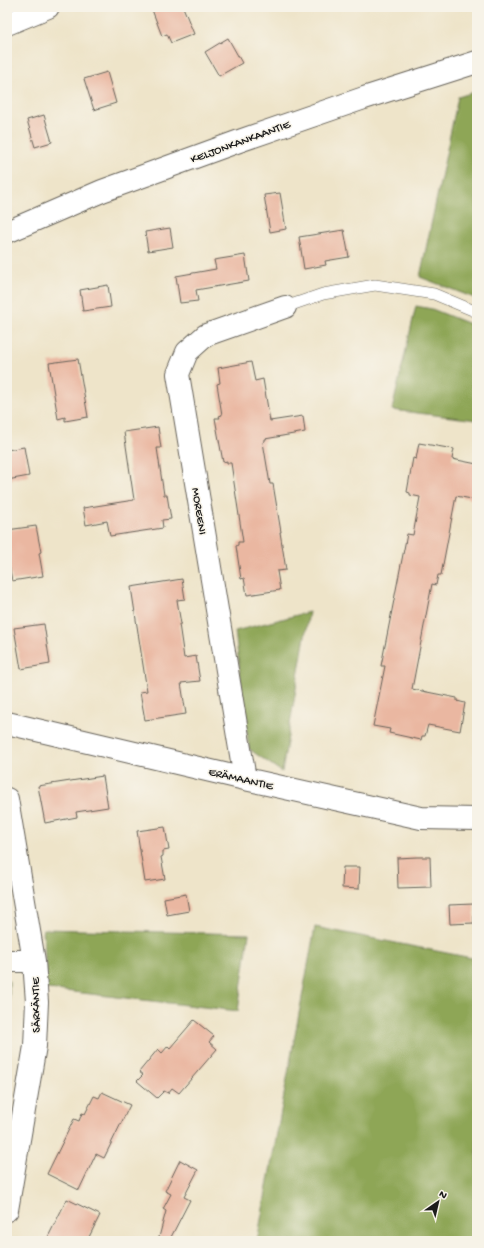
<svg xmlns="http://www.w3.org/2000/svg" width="484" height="1248" viewBox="0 0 484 1248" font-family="'Gochi Hand',sans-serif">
<rect width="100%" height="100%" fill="#f7f3e8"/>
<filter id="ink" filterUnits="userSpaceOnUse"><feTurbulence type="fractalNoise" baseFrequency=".025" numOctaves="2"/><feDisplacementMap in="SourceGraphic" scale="8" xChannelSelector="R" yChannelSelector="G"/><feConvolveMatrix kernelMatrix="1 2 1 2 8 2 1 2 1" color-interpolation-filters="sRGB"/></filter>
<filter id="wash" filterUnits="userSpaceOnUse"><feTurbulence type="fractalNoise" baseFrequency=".012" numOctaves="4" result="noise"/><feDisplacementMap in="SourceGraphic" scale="16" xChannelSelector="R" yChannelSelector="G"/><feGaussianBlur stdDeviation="0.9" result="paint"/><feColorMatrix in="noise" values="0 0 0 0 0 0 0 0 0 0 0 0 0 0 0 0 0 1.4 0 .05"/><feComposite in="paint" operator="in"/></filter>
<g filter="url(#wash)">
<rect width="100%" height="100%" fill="#eee4c9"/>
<path fill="#8ea656" stroke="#556139" d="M 477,91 L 477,299 L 420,277 L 458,97 Z
M 416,306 L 432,309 L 477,327 L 477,420 L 392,410 Z
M 309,612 L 282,772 L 249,749 L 235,631 Z
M 315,927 L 477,959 L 477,1241 L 257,1241 Z
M 43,929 L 249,934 L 238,1011 L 47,989 Z
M 7,981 L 9,981 L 10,1044 L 7,1054 Z"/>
<g id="blocks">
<path fill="#eab7a1" d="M 151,7 L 183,7 L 194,34 L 171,43 L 167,34 L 162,36 Z
M 228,38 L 242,63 L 219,76 L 205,52 Z
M 107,72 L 116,103 L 94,110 L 84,79 Z
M 44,115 L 52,142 L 35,147 L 27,120 Z
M 280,193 L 286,229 L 270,232 L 264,195 Z
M 170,228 L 173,247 L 148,251 L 145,232 Z
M 344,230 L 349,257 L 325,261 L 326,265 L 304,269 L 299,237 Z
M 245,255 L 249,281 L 196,290 L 198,301 L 180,303 L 176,276 L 216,269 L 214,260 Z
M 108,285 L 111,307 L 83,311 L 80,290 Z
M 78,359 L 88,417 L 65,421 L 65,417 L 58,419 L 49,363 Z
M 251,362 L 255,381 L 263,379 L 270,421 L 303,416 L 305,432 L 265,439 L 265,441 L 263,442 L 270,484 L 273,484 L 281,532 L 280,532 L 286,570 L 277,571 L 280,590 L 247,595 L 244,578 L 241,579 L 236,546 L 238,545 L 238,542 L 243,542 L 231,463 L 227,463 L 227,461 L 223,462 L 215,418 L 220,418 L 219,416 L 222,415 L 217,384 L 220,383 L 218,368 Z
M 158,427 L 161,448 L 157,448 L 164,495 L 167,495 L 171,519 L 162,520 L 163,528 L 110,536 L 107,521 L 86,525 L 83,508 L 134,500 L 124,432 Z
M 419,443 L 454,449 L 452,459 L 477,464 L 477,500 L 456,496 L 441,575 L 438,575 L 436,585 L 432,584 L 412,689 L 457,698 L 457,701 L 465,703 L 460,731 L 428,725 L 425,736 L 422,736 L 421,740 L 389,733 L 390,729 L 373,726 L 385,666 L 381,666 L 407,534 L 413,535 L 420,497 L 410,495 L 410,493 L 407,492 L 413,458 L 416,459 Z
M 24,447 L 29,476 L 7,480 L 7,450 Z
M 36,526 L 41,552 L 39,553 L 43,576 L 12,581 L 7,553 L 7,530 Z
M 182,579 L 185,599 L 177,600 L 181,624 L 179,624 L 184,658 L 196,656 L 200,681 L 181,683 L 186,714 L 145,720 L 140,692 L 147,691 L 131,587 Z
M 44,624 L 50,664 L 21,669 L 14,628 Z
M 103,776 L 108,807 L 76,812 L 77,817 L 45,823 L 38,786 Z
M 165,827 L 169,850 L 163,851 L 163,856 L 161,857 L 165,879 L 145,882 L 137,831 Z
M 417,857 L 430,857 L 431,887 L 398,888 L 397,858 Z
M 343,867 L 360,867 L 359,889 L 342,888 Z
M 186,894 L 189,911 L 167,915 L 164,898 Z
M 474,904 L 474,923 L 450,924 L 449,905 Z
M 194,1020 L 214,1036 L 209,1042 L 217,1049 L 179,1093 L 172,1088 L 168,1093 L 164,1091 L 157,1098 L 137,1081 L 143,1075 L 139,1072 L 158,1049 L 162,1053 L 168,1046 L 170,1048 Z
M 102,1092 L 130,1105 L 104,1158 L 96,1154 L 79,1190 L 47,1174 L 74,1119 L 79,1121 L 82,1113 L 85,1114 L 94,1096 L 99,1098 Z
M 180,1160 L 198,1170 L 184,1197 L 190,1200 L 169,1241 L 158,1241 L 166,1211 L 163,1209 L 171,1194 L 165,1191 Z
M 67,1199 L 100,1215 L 87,1241 L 46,1241 Z"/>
</g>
</g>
<g filter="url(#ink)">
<use href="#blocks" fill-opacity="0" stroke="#666259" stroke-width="1"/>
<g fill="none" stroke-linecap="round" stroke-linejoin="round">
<defs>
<path id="lane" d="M 285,307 L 323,294 L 375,285 L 434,294 L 477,312"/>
<path id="street" d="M 7,24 L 48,7
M 7,723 L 245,779 L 421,818 L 477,819
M 245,779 L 178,374 L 187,352 L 206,335 L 285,307
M 7,799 L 34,961 L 37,1002 L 35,1046 L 7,1210
M 7,961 L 34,961"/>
<path id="secondary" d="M 7,232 L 102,191 L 242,140 L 364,98 L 477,62"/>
</defs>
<use href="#lane" stroke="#666259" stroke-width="12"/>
<use href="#street" stroke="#666259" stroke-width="24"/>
<use href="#secondary" stroke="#666259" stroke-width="24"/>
<use href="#lane" stroke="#fff" stroke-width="11"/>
<use href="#street" stroke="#fff" stroke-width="22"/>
<use href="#secondary" stroke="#fff" stroke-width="22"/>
</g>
</g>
<g text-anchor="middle" stroke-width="3" stroke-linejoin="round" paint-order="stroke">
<g font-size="12" fill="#1c1c1c" stroke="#f7f3e8">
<text transform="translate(240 141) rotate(-20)" y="4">KELJONKANKAANTIE</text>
<text transform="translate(200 511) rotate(81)" y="4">MOREENI</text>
<text transform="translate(241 778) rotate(13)" y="4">ERÄMAANTIE</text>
<text transform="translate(35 1005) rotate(-91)" y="4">SÄRKÄNTIE</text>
</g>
</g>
<rect width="484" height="1248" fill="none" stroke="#f7f3e8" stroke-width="24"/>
<g transform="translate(438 1202) rotate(34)" stroke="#f7f3e8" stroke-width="3" paint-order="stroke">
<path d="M0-3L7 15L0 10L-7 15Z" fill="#1c1c1c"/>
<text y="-6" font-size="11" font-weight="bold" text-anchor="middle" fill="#1c1c1c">N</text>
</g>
</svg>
